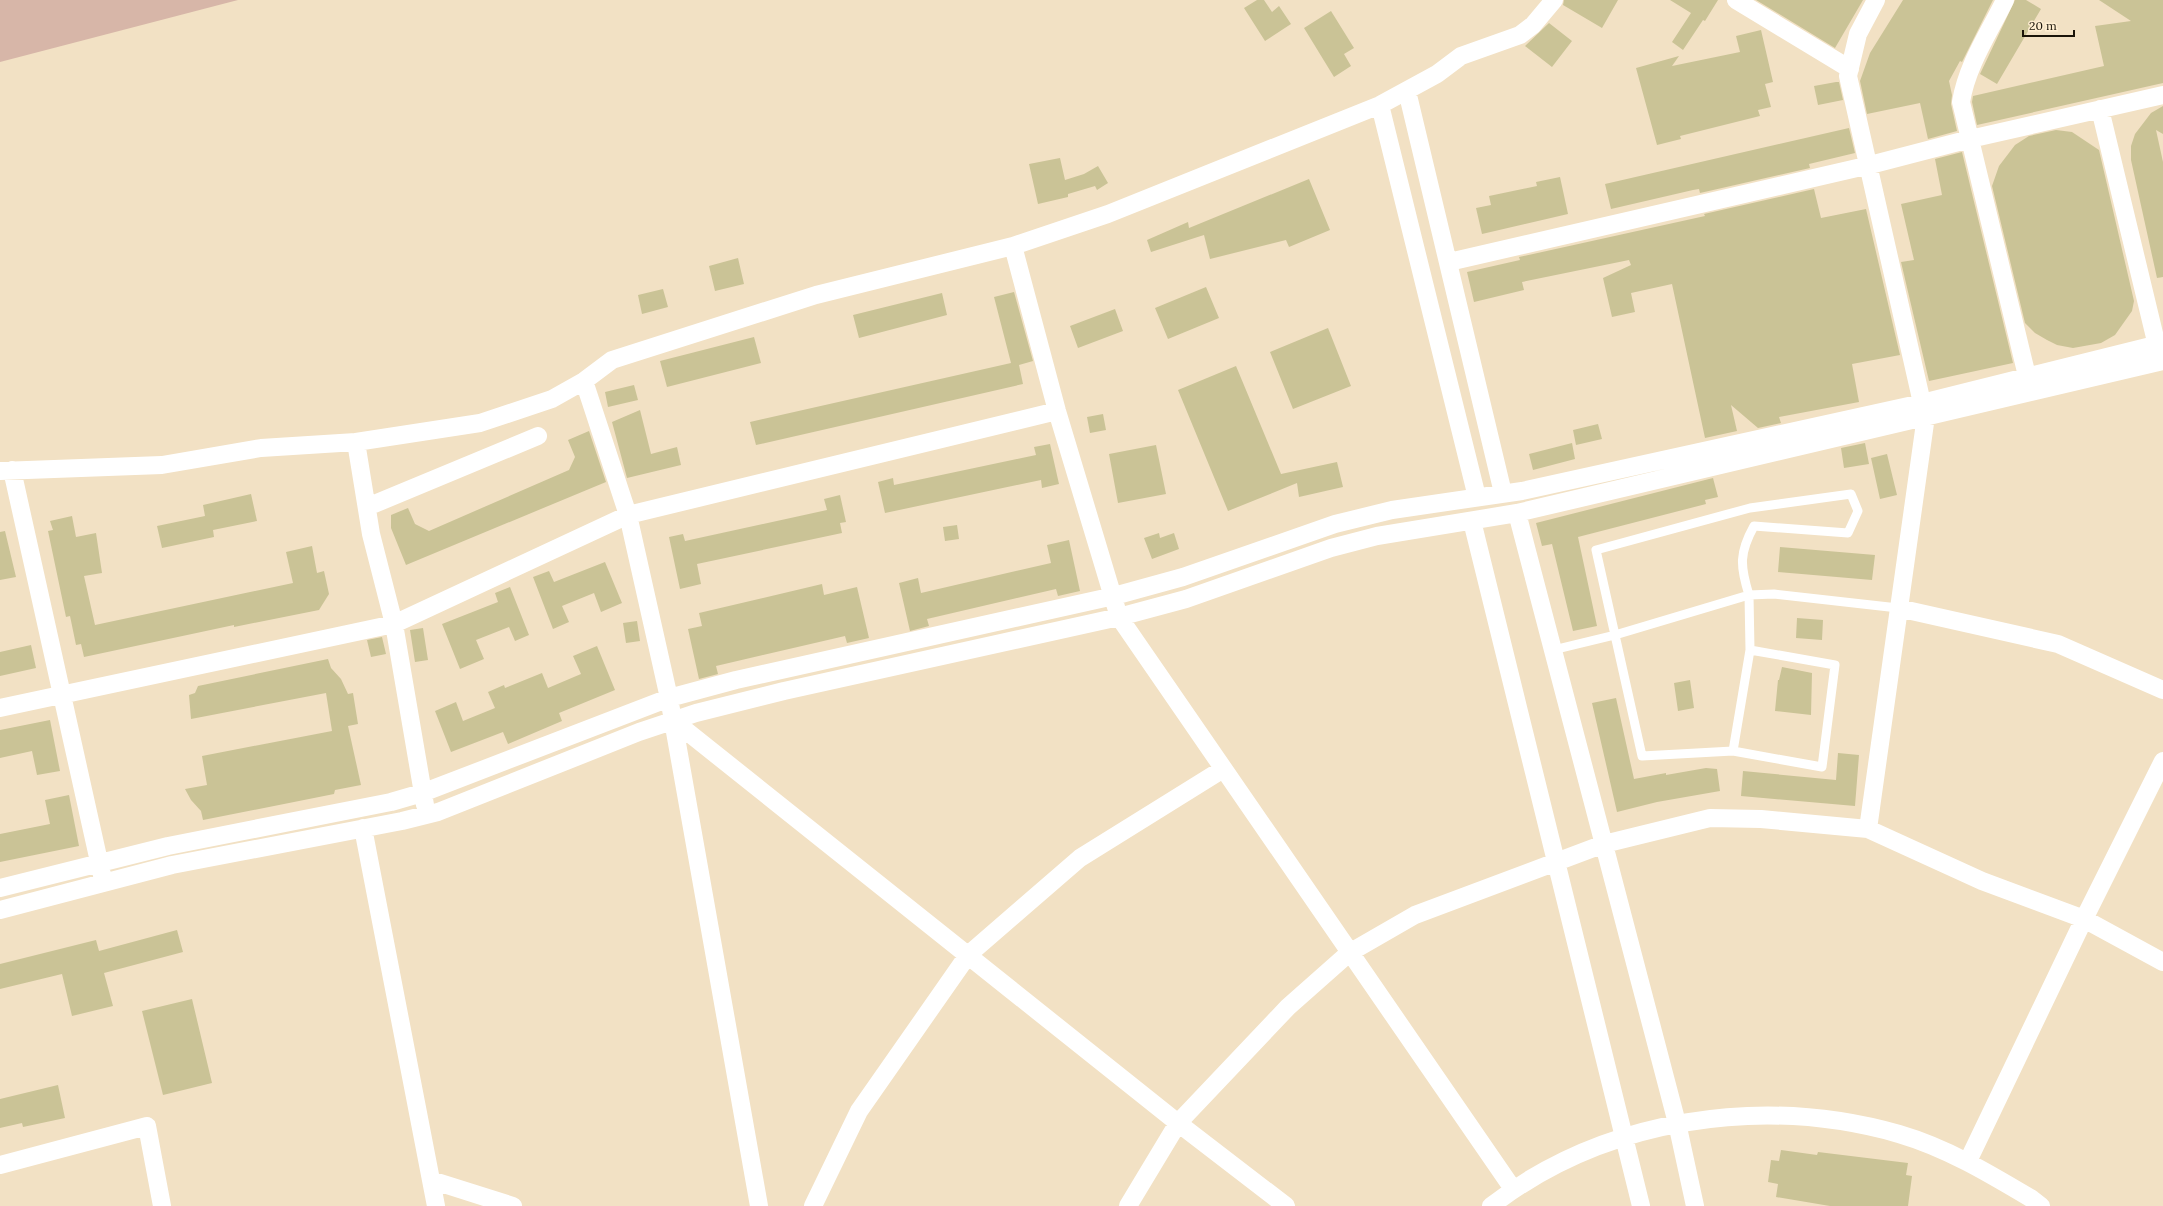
<svg xmlns="http://www.w3.org/2000/svg" width="2163" height="1206" viewBox="0 0 2163 1206" font-family="Lora,serif">
<rect width="100%" height="100%" fill="#f2e1c4"/>
<path fill="#d7b6a8" d="M 0,0 L 238,0 L 0,62 Z"/>
<path fill="#cac396" d="M 1257,0 L 1264,0 L 1272,12 L 1279,6 L 1291,24 L 1265,41 L 1244,8 Z
M 1564,0 L 1618,0 L 1602,28 L 1563,5 Z
M 1670,0 L 1718,0 L 1705,21 L 1703,20 L 1683,50 L 1672,42 L 1691,13 Z
M 1756,0 L 1863,0 L 1835,48 Z
M 1903,0 L 1993,0 L 1962,62 L 1960,61 L 1949,81 L 1952,95 L 1951,104 L 1957,131 L 1928,139 L 1920,103 L 1867,114 L 1860,81 L 1870,53 Z
M 2015,0 L 2026,0 L 2041,9 L 1997,84 L 1980,74 Z
M 2099,0 L 2163,0 L 2163,83 L 1977,125 L 1972,102 L 1973,96 L 2104,66 L 2095,26 L 2131,21 Z
M 1331,11 L 1354,48 L 1344,54 L 1351,66 L 1334,77 L 1304,28 Z
M 1549,23 L 1572,41 L 1552,67 L 1525,46 Z
M 1761,30 L 1773,82 L 1765,84 L 1771,107 L 1758,110 L 1760,116 L 1680,136 L 1681,139 L 1657,145 L 1636,68 L 1679,56 L 1672,66 L 1740,52 L 1736,36 Z
M 1836,82 L 1839,82 L 1843,100 L 1818,105 L 1814,86 Z
M 2163,106 L 2163,134 L 2156,130 L 2163,162 L 2163,277 L 2157,278 L 2131,160 L 2131,146 L 2135,134 L 2151,113 Z
M 1849,128 L 1855,153 L 1809,164 L 1810,168 L 1700,193 L 1699,189 L 1693,190 L 1611,209 L 1605,184 Z
M 2056,130 L 2072,132 L 2099,150 L 2134,301 L 2132,311 L 2115,335 L 2101,343 L 2073,348 L 2057,345 L 2047,340 L 2035,333 L 2025,323 L 1992,186 L 1999,166 L 2015,145 L 2029,136 Z
M 1962,152 L 2013,363 L 1929,381 L 1901,262 L 1914,260 L 1901,204 L 1942,195 L 1935,159 Z
M 1060,158 L 1065,180 L 1084,174 L 1098,166 L 1108,183 L 1097,190 L 1095,186 L 1068,194 L 1068,197 L 1038,204 L 1029,164 Z
M 1560,177 L 1568,214 L 1482,234 L 1476,208 L 1491,205 L 1489,196 L 1537,186 L 1536,182 Z
M 1309,179 L 1330,230 L 1289,247 L 1286,240 L 1210,259 L 1204,235 L 1151,252 L 1147,240 L 1188,222 L 1189,228 Z
M 1814,189 L 1821,218 L 1866,209 L 1900,355 L 1852,364 L 1859,402 L 1779,417 L 1781,423 L 1758,428 L 1731,405 L 1737,431 L 1705,438 L 1672,284 L 1631,293 L 1635,312 L 1612,317 L 1603,278 L 1631,265 L 1629,260 L 1522,282 L 1524,290 L 1474,302 L 1467,272 L 1520,260 L 1519,257 L 1705,216 L 1704,214 Z
M 738,258 L 744,284 L 715,291 L 709,266 Z
M 1206,287 L 1219,318 L 1168,339 L 1155,308 Z
M 663,289 L 668,307 L 642,314 L 638,295 Z
M 1014,292 L 1033,361 L 1019,365 L 1023,384 L 756,445 L 750,422 L 1011,363 L 994,297 Z
M 942,293 L 947,315 L 859,338 L 853,315 Z
M 1115,309 L 1123,331 L 1078,348 L 1070,326 Z
M 1328,328 L 1351,386 L 1293,409 L 1270,352 Z
M 754,337 L 761,363 L 667,387 L 660,361 Z
M 1236,366 L 1281,474 L 1337,462 L 1343,487 L 1299,497 L 1297,483 L 1228,511 L 1178,390 Z
M 634,385 L 638,400 L 608,407 L 605,392 Z
M 640,410 L 651,454 L 677,447 L 681,465 L 627,478 L 612,422 Z
M 1103,414 L 1106,430 L 1090,433 L 1087,417 Z
M 1598,424 L 1602,439 L 1576,445 L 1573,430 Z
M 589,431 L 606,482 L 406,565 L 391,528 L 391,515 L 408,508 L 415,524 L 429,531 L 569,470 L 575,457 L 568,440 Z
M 1572,443 L 1575,459 L 1533,470 L 1529,454 Z
M 1865,443 L 1869,464 L 1844,468 L 1841,448 Z
M 1050,444 L 1059,484 L 1042,488 L 1041,480 L 885,513 L 878,482 L 893,478 L 894,485 L 1036,455 L 1034,447 Z
M 1156,445 L 1166,494 L 1118,503 L 1109,454 Z
M 1887,454 L 1897,495 L 1880,499 L 1871,458 Z
M 1713,478 L 1718,497 L 1705,500 L 1706,504 L 1578,537 L 1597,626 L 1573,631 L 1552,544 L 1542,546 L 1536,523 Z
M 251,494 L 257,521 L 213,530 L 214,537 L 162,548 L 157,526 L 205,516 L 203,505 Z
M 840,495 L 846,522 L 840,523 L 842,533 L 697,564 L 701,584 L 680,589 L 669,537 L 683,534 L 685,541 L 827,510 L 824,499 Z
M 72,516 L 76,537 L 96,533 L 102,573 L 84,576 L 95,625 L 293,583 L 286,552 L 312,546 L 317,573 L 324,571 L 329,594 L 319,610 L 234,627 L 234,625 L 84,657 L 81,644 L 76,645 L 70,616 L 66,617 L 48,531 L 53,530 L 50,521 Z
M 957,525 L 959,539 L 945,541 L 943,527 Z
M 5,531 L 16,577 L 0,580 L 0,532 Z
M 1159,533 L 1160,538 L 1174,533 L 1179,549 L 1152,559 L 1144,538 Z
M 1069,540 L 1080,591 L 1058,596 L 1056,589 L 927,619 L 929,626 L 910,631 L 899,583 L 918,578 L 921,593 L 1051,563 L 1047,545 Z
M 1780,547 L 1875,555 L 1872,580 L 1778,572 Z
M 605,562 L 622,603 L 601,612 L 594,593 L 562,606 L 569,622 L 553,629 L 533,577 L 549,571 L 554,582 Z
M 822,584 L 824,595 L 857,587 L 869,638 L 847,643 L 845,636 L 716,666 L 718,674 L 699,679 L 688,629 L 702,626 L 699,613 Z
M 510,587 L 529,635 L 515,641 L 509,627 L 476,640 L 484,659 L 460,669 L 442,624 L 498,602 L 495,593 Z
M 1797,618 L 1823,620 L 1822,640 L 1796,638 Z
M 637,621 L 640,641 L 626,643 L 623,623 Z
M 423,628 L 428,660 L 415,662 L 410,630 Z
M 382,637 L 386,654 L 371,657 L 367,640 Z
M 31,645 L 36,668 L 0,676 L 0,652 Z
M 597,646 L 615,690 L 559,713 L 562,721 L 508,744 L 503,732 L 451,752 L 435,711 L 456,702 L 463,721 L 495,708 L 488,692 L 504,685 L 505,688 L 542,673 L 548,688 L 581,674 L 573,656 Z
M 328,659 L 331,668 L 341,679 L 348,694 L 353,693 L 358,724 L 348,726 L 361,785 L 335,790 L 334,794 L 203,820 L 201,811 L 191,800 L 185,789 L 207,785 L 202,756 L 332,731 L 326,693 L 191,719 L 189,695 L 195,693 L 198,686 Z
M 1782,667 L 1812,673 L 1811,715 L 1775,711 L 1778,680 L 1779,680 Z
M 1690,680 L 1694,708 L 1678,711 L 1674,683 Z
M 1616,698 L 1634,779 L 1666,773 L 1666,775 L 1706,768 L 1717,769 L 1720,791 L 1657,802 L 1617,812 L 1592,703 Z
M 50,720 L 60,771 L 37,775 L 32,751 L 0,758 L 0,730 Z
M 1838,753 L 1859,755 L 1855,806 L 1741,796 L 1743,771 L 1836,780 Z
M 69,795 L 79,846 L 0,862 L 0,834 L 50,824 L 45,800 Z
M 177,930 L 183,952 L 104,973 L 113,1006 L 72,1016 L 62,974 L 0,989 L 0,964 L 96,940 L 99,951 Z
M 192,999 L 212,1083 L 163,1095 L 142,1011 Z
M 58,1085 L 65,1118 L 23,1127 L 22,1123 L 0,1128 L 0,1099 Z
M 1781,1150 L 1817,1155 L 1818,1152 L 1908,1163 L 1906,1175 L 1912,1176 L 1908,1206 L 1830,1206 L 1776,1197 L 1778,1184 L 1768,1182 L 1771,1160 L 1779,1161 Z"/>
<g fill="none" stroke-linecap="round" stroke-linejoin="round">
<path stroke="#fff" stroke-width="9" d="M 1553,650 L 1615,635 L 1749,595 L 1750,650 L 1835,665 L 1822,767 L 1733,751 L 1642,756 L 1596,550 L 1750,508 L 1851,494 L 1858,511 L 1848,533 L 1754,526 C 1739,553 1740,566 1749,595 L 1774,594 L 1898,608
M 1733,751 L 1750,650"/>
<path stroke="#fff" stroke-width="18" d="M 1736,0 L 1850,69
M 1876,0 L 1858,34 L 1848,76 L 1922,403
M 2005,0 C 1989,33 1967,65 1961,102 L 2027,376
M 1407,91 L 1503,493
M 1380,105 L 1477,497
M 2100,109 L 2159,354
M 1013,246 L 1057,411 L 1119,617 L 1513,1189
M 1449,262 L 1870,165 L 1970,139 L 2163,95
M 584,381 L 628,515 L 669,698 L 759,1206
M 356,442 L 371,534 L 394,624 L 425,805
M 12,470 L 102,875
M 0,471 L 162,465 L 261,448 L 356,442 L 480,423 L 552,399 L 584,381 L 612,360 L 816,295 L 1013,246 L 1108,214 L 1380,105 L 1437,74 L 1461,56 L 1520,35 L 1533,25 L 1554,0
M 367,507 L 538,436
M 1517,513 L 1677,1123 L 1695,1206
M 1472,521 L 1641,1206
M 1898,608 L 2058,644 L 2163,690
M 0,708 L 394,624 L 628,515 L 1057,411
M 674,721 L 1178,1123 L 1286,1206
M 363,828 L 436,1206
M 1868,829 L 1926,416
M 0,888 L 168,846 L 391,802 L 422,793 L 669,698 L 736,680 L 1114,596 L 1183,577 L 1335,524 L 1392,510 L 1522,491 L 1922,403 L 2163,343
M 0,910 L 172,865 L 402,821 L 438,812 L 639,732 L 696,713 L 784,691 L 1119,617 L 1186,599 L 1331,548 L 1377,536 L 1517,513 L 2163,361
M 1968,1161 L 2084,919 L 2163,761
M 0,1165 L 147,1126 L 162,1206
M 431,1180 L 513,1206
M 813,1206 L 859,1111 L 968,955 L 1080,858 L 1223,769
M 1128,1206 L 1178,1123 L 1288,1007 L 1349,953 L 1415,915 L 1604,844 L 1710,818 L 1761,819 L 1868,829 L 1982,881 L 2084,919 L 2163,962
M 1491,1206 C 1605,1118 1762,1095 1899,1134 C 1947,1148 1990,1174 2032,1199 L 2041,1206"/>
</g>
<path d="M2023 30v6h51v-6" fill="none" stroke="#1a1409" stroke-width="2"/>
<text x="2029" y="30" font-size="12" fill="#1a1409" stroke="#ffeed1" stroke-width="3" paint-order="stroke">20 m</text>
</svg>
